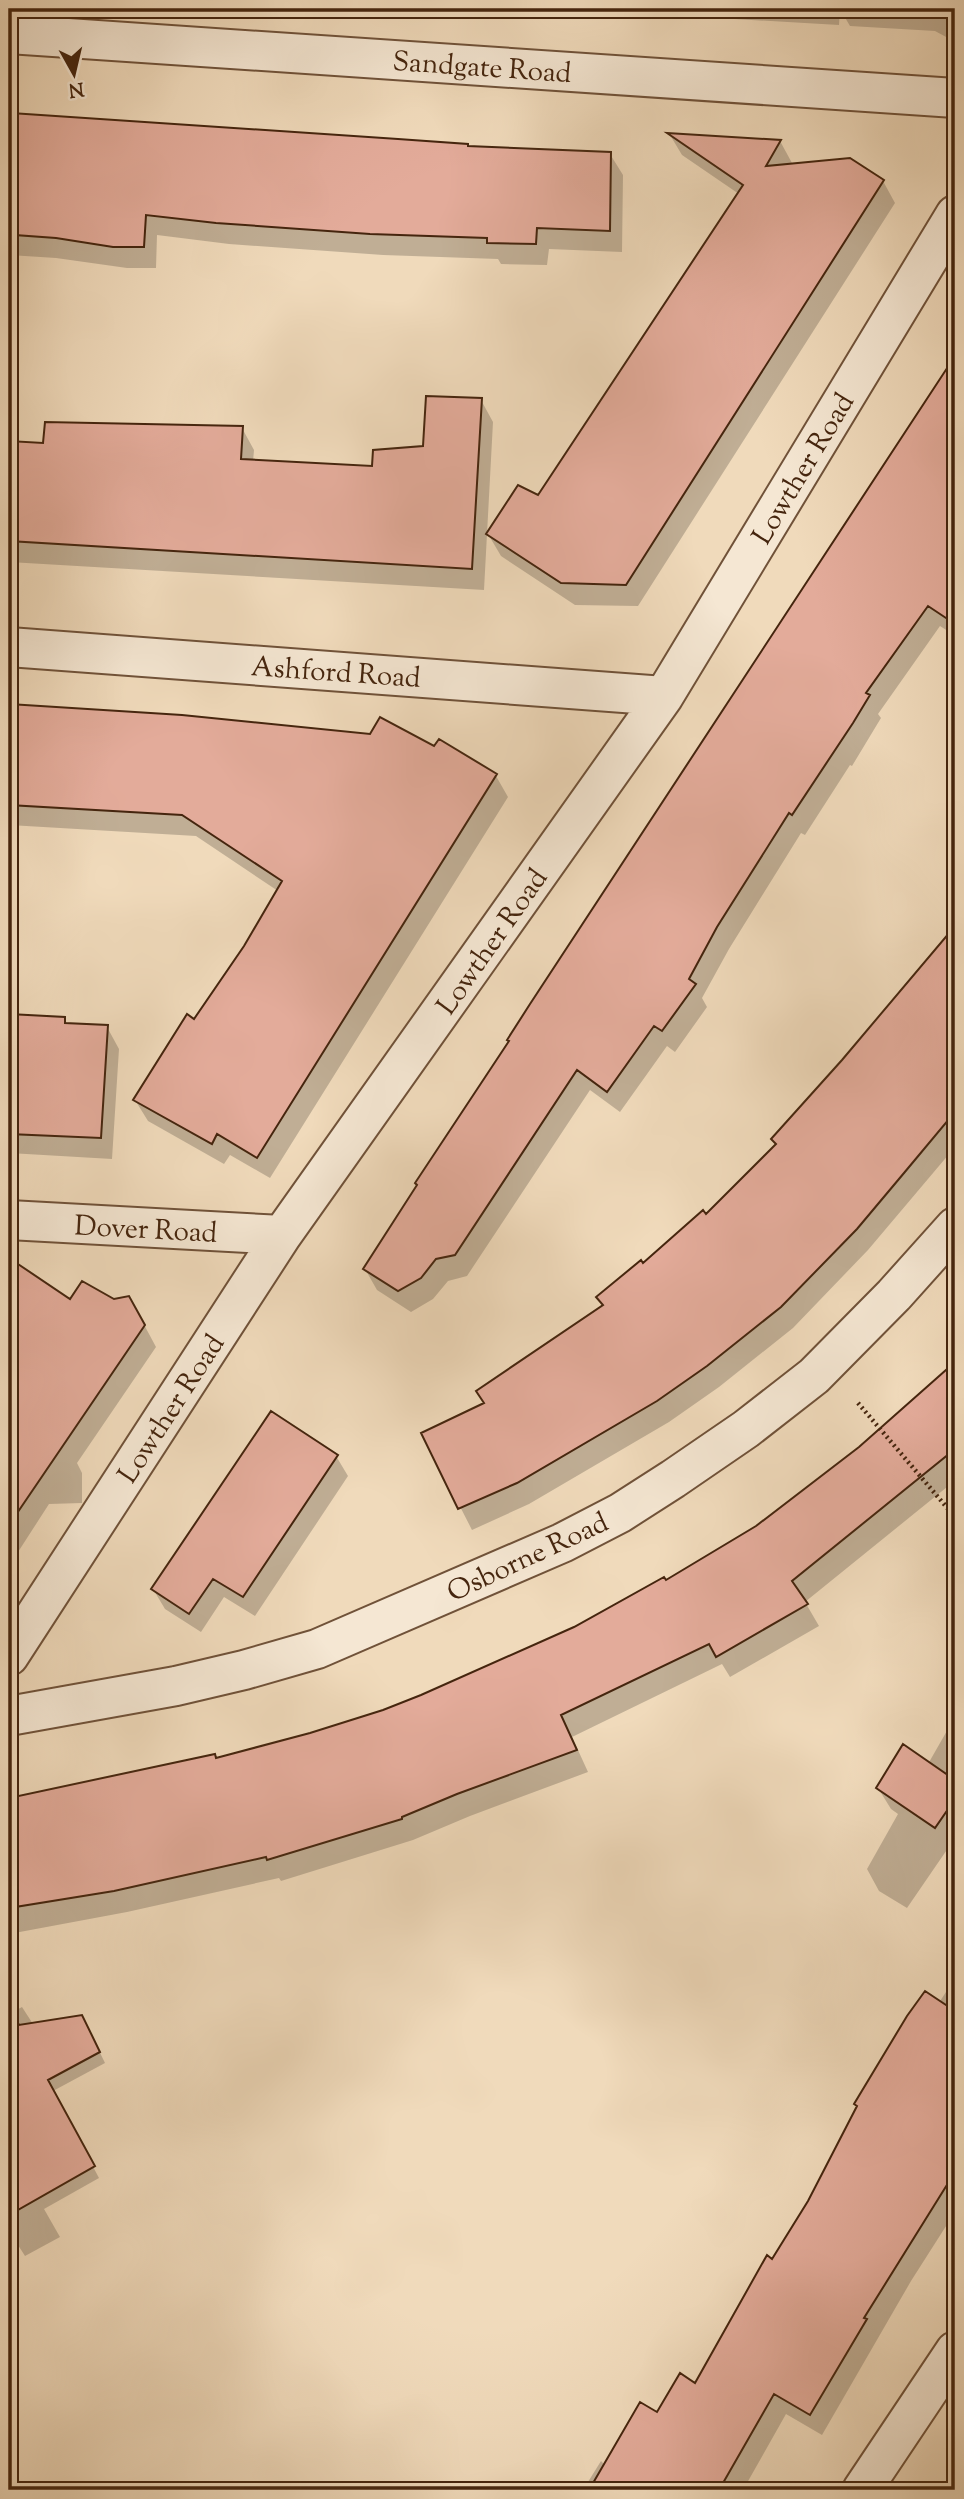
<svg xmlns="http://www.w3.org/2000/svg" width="964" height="2499" viewBox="0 0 964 2499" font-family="'Sorts Mill Goudy',serif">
<rect width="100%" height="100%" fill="#f0dabb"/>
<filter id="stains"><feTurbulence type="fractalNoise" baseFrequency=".00286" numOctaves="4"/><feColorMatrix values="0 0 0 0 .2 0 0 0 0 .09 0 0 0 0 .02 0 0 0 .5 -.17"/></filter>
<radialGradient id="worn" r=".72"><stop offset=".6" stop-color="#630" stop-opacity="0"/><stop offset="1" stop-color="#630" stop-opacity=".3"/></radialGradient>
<path fill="#0003" d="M 562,9 L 840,9 L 839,25 Z
M 840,9 L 955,9 L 955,38 L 948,38 L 935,31 L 850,26 Z
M 9,116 L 131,122 L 468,148 L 610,154 L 623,175 L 622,252 L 549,249 L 547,265 L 501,264 L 498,259 L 383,255 L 229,244 L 157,235 L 156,268 L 127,268 L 56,258 L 9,255 Z
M 670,135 L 780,141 L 792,163 L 790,165 L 883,181 L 895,203 L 638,606 L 575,605 L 501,556 L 488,534 L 539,497 L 739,194 L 682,155 Z
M 955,360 L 955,633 L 954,635 L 940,626 L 878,714 L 881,718 L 852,766 L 850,765 L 805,835 L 801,833 L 729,949 L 702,998 L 707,1007 L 675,1052 L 667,1046 L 620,1112 L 590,1090 L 467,1276 L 448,1281 L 433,1299 L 411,1312 L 377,1290 L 365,1269 L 511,1043 L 531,1005 Z
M 481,400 L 493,422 L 484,590 L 9,562 L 9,443 L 45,445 L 242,428 L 254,450 L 253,462 L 374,467 L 424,447 Z
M 9,706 L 182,717 L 434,748 L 496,776 L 508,797 L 270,1178 L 230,1155 L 224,1164 L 148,1121 L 135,1100 L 195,1021 L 245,947 L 278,891 L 196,836 L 9,825 Z
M 955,926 L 955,1147 L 868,1250 L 793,1328 L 719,1387 L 669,1422 L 529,1504 L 472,1530 L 423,1434 L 486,1404 L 604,1307 L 598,1297 L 706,1217 L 777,1145 L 773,1139 L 843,1061 Z
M 9,1017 L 64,1019 L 68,1024 L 107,1027 L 119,1049 L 112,1159 L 9,1153 Z
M 9,1269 L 22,1270 L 71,1302 L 141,1319 L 156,1347 L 77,1463 L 82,1473 L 82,1503 L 49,1504 L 9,1566 Z
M 955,1364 L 955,1457 L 948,1465 L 952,1473 L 949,1476 L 952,1483 L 805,1602 L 819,1626 L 730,1677 L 722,1664 L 572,1737 L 588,1772 L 470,1816 L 413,1840 L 281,1881 L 279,1878 L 127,1912 L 9,1934 L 9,1800 L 214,1756 L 216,1759 L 310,1734 L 383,1711 L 460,1680 L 587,1623 L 666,1582 L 746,1535 L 836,1468 Z
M 336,1456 L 348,1476 L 255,1616 L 224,1597 L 201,1632 L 165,1609 L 153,1589 Z
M 948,1729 L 955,1733 L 955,1838 L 907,1908 L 879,1891 L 867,1869 L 898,1814 L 891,1809 L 878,1788 L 928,1764 Z
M 955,1978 L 955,2212 L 911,2281 L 822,2435 L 786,2414 L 743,2490 L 583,2490 L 601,2461 L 606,2466 L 658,2415 L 695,2385 L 772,2261 Z
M 22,2007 L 33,2024 L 88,2028 L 105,2063 L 53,2091 L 99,2178 L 44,2209 L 60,2237 L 25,2256 L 9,2231 L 9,2014 Z"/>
<path fill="#e3ab9a" stroke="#45250e" stroke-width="2" d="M 11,113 L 398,139 L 468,144 L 468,146 L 611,152 L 610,231 L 537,228 L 536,244 L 487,243 L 487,238 L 370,234 L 216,223 L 146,215 L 144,247 L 113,247 L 56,238 L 15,235 L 18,184 L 9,184 Z
M 667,133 L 781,140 L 766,166 L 850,158 L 884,180 L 626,585 L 561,583 L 486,534 L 518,485 L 538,495 L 743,185 Z
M 955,356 L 955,624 L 928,606 L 866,693 L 870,695 L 853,723 L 792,815 L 789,813 L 717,927 L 689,979 L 696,984 L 662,1031 L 654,1026 L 607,1092 L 577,1070 L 455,1255 L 436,1259 L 421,1278 L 398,1291 L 363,1269 L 417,1185 L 415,1183 L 509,1041 L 507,1040 L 530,1004 Z
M 426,396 L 482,398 L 472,569 L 9,541 L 9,441 L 43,443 L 45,422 L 243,426 L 241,459 L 372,466 L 373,450 L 423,446 Z
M 9,704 L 182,715 L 370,734 L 380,717 L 434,746 L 439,739 L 497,774 L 257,1158 L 217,1134 L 212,1144 L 133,1100 L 187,1014 L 194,1019 L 244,946 L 282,881 L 182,815 L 9,805 Z
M 955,926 L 955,1112 L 904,1173 L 857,1229 L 781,1307 L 707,1366 L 657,1401 L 517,1483 L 458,1509 L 421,1433 L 484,1403 L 476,1391 L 603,1305 L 596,1297 L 641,1260 L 643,1263 L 703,1210 L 706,1214 L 776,1144 L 771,1139 L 842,1060 Z
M 9,1014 L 65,1017 L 65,1023 L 108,1025 L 101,1138 L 9,1134 Z
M 9,1258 L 70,1299 L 82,1281 L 114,1299 L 129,1296 L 145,1325 L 9,1525 Z
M 955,1362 L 955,1449 L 792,1581 L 808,1604 L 716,1657 L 709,1644 L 561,1715 L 577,1750 L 457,1794 L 402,1817 L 402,1819 L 267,1860 L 266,1857 L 114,1891 L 9,1908 L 9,1798 L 215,1754 L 216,1758 L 310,1733 L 383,1710 L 421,1695 L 574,1627 L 664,1577 L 666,1580 L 756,1526 L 859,1447 Z
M 271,1411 L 338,1455 L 243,1597 L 213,1579 L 189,1614 L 151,1589 Z
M 903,1744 L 955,1780 L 955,1799 L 935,1828 L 876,1788 Z
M 925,1991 L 955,2011 L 955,2172 L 864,2318 L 867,2319 L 810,2415 L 774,2394 L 719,2490 L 589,2490 L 640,2402 L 657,2412 L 680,2373 L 695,2383 L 767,2255 L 772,2259 L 808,2201 L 857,2106 L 854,2104 L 907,2016 Z
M 9,2006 L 19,2025 L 82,2015 L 100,2052 L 48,2080 L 95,2166 L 9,2215 Z"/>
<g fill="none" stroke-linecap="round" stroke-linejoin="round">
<defs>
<path id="minor" d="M 9,34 L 955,98
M 9,647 L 664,696
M 9,1220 L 282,1235
M 9,1656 L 282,1235 L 664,696 L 955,215
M 9,1716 L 176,1686 L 244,1670 L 317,1649 L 562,1543 L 620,1513 L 673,1479 L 746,1429 L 814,1376 L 894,1295 L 955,1227
M 862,2490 L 955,2351"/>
</defs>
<use href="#minor" stroke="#705239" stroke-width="42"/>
<path stroke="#45250e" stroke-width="4.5" stroke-dasharray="2 3.5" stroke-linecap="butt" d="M 858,1403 L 955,1517"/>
<use href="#minor" stroke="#f5e7d3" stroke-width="38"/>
</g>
<g text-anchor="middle" stroke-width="5" stroke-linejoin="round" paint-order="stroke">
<g font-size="28" fill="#45250e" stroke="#f5e7d3">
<text transform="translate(482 66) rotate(4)" y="10">Sandgate Road</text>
<text transform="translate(802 468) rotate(-59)" y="10">Lowther Road</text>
<text transform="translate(336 671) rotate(4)" y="10">Ashford Road</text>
<text transform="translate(491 941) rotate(-55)" y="10">Lowther Road</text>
<text transform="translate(146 1228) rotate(3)" y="10">Dover Road</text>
<text transform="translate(170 1408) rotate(-57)" y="10">Lowther Road</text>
<text transform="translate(527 1556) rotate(-25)" y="10">Osborne Road</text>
</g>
</g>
<rect width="964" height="2499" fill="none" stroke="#f0dabb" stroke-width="35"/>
<rect x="10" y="10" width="943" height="2478" fill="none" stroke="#45250e" stroke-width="3.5"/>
<rect x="18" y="18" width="929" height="2464" fill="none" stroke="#45250e" stroke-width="2"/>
<g transform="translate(74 74) rotate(172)" stroke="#f5e7d3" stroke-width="5" paint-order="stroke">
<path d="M0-5L12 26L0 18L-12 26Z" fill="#45250e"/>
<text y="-10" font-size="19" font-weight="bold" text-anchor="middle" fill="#45250e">N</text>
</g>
<rect width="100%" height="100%" filter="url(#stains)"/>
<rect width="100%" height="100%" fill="url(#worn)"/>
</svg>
